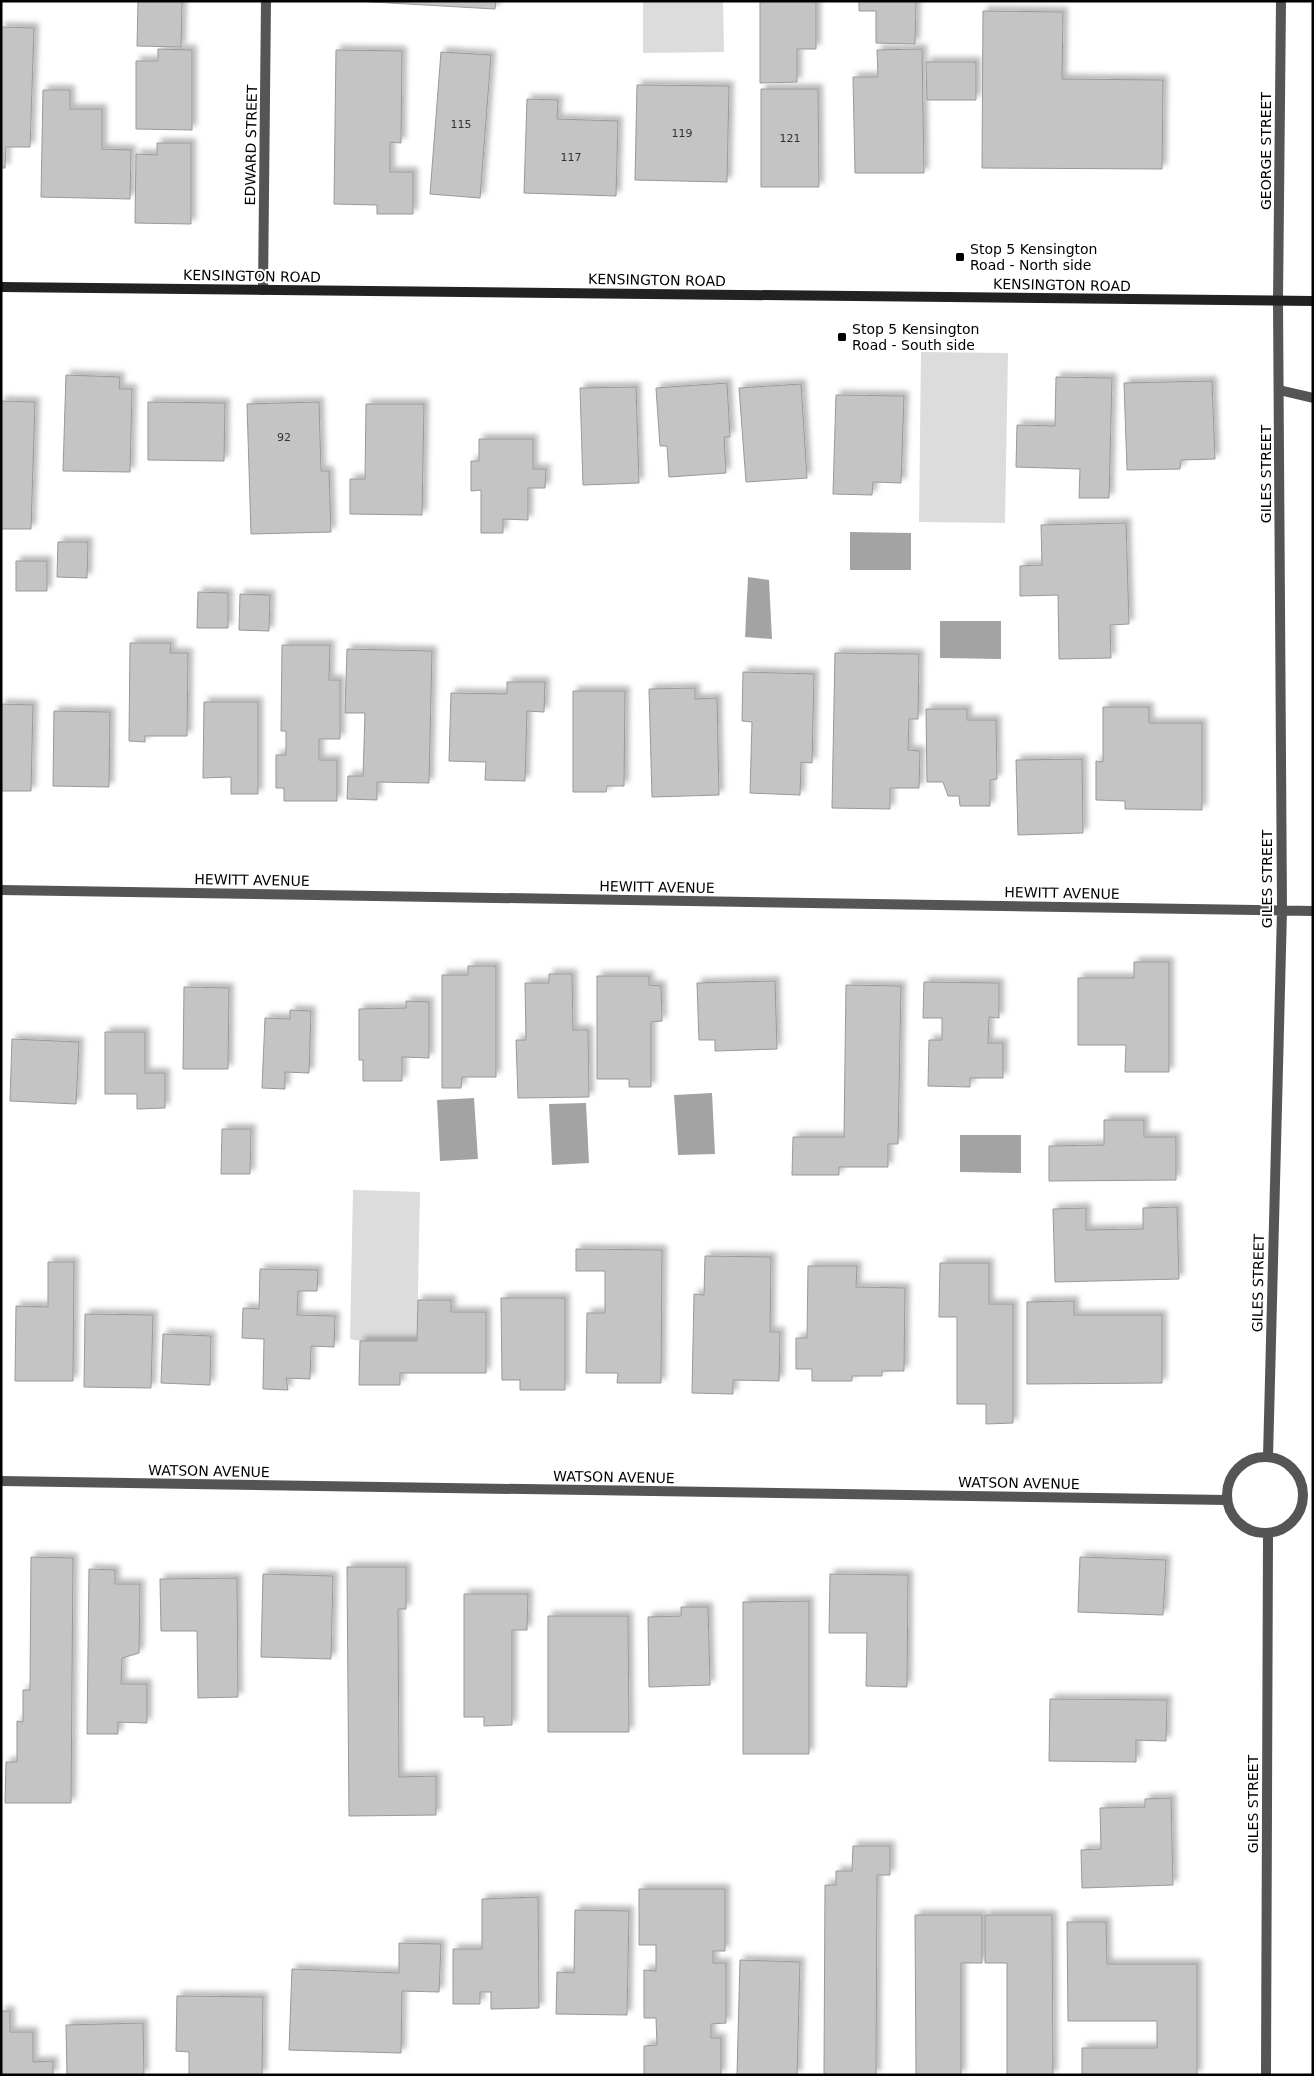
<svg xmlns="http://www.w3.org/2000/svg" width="1314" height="2076" viewBox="0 0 1314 2076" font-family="'DejaVu Sans',sans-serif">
<defs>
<filter id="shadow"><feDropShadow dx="4.5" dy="-4.5" stdDeviation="2.5" flood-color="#0004"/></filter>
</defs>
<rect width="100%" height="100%" fill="#fff"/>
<path fill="#dcdcdc" d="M 643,1 L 723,1 L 724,52 L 643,53 Z
M 921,352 L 1008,353 L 1005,523 L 919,522 Z
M 353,1190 L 420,1192 L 417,1341 L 360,1341 L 350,1339 Z"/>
<path fill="#a3a3a3" d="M 850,532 L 911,533 L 911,570 L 850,570 Z
M 748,577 L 769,580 L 772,639 L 745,637 Z
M 940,621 L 1001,621 L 1001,659 L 940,658 Z
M 712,1093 L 715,1154 L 678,1155 L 674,1095 Z
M 474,1098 L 478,1159 L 440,1161 L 437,1100 Z
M 586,1103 L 589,1163 L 552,1165 L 549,1104 Z
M 960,1135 L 1021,1135 L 1021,1173 L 960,1172 Z"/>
<path fill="#c4c4c4" stroke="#999" filter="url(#shadow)" d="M 138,1 L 182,1 L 181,47 L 137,46 Z
M 355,1 L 496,1 L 495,9 Z
M 760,1 L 816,1 L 816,49 L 797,49 L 797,82 L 760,83 Z
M 859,1 L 916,1 L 915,44 L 876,43 L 876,11 L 859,11 Z
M 983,11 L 1063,12 L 1062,79 L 1163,80 L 1162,169 L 982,168 Z
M 1,27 L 34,28 L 30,147 L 6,147 L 5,168 L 1,168 Z
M 158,49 L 192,50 L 192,130 L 136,129 L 136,61 L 158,61 Z
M 922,49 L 924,173 L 855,173 L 853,77 L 878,77 L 877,50 Z
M 336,50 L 402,51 L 401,143 L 390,142 L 390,172 L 413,172 L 413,214 L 377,214 L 377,205 L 334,204 Z
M 441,52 L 491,55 L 480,198 L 430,194 Z
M 926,62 L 976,62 L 976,100 L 927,100 Z
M 637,85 L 729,86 L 727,182 L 635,180 Z
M 761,89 L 818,89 L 819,187 L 761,187 Z
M 43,90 L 70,90 L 70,109 L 102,109 L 102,149 L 131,150 L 130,199 L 41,197 Z
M 527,99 L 558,100 L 557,119 L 618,121 L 616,196 L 524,193 Z
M 157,143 L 191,143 L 191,224 L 135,223 L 136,154 L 157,155 Z
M 66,375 L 120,377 L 119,389 L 132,389 L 130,472 L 63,471 Z
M 1056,377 L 1112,378 L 1109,498 L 1079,498 L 1080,469 L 1016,467 L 1017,425 L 1055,426 Z
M 1212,381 L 1215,459 L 1181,460 L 1180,469 L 1127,470 L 1124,383 Z
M 727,383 L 730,437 L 724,437 L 726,473 L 669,477 L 667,446 L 660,446 L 656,388 Z
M 801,384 L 807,478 L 746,482 L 739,388 Z
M 636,387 L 639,483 L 583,485 L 580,388 Z
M 836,395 L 904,396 L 901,483 L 873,482 L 872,495 L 833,494 Z
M 1,401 L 35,402 L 31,529 L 1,529 Z
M 148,402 L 225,403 L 224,461 L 148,460 Z
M 319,402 L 321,471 L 329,471 L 331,532 L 251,534 L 247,404 Z
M 366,404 L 424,404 L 422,515 L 350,514 L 350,479 L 365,479 Z
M 479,439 L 533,439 L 533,469 L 546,469 L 545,488 L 528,488 L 528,520 L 503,519 L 503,533 L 481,533 L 481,490 L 471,491 L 471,461 L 479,461 Z
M 1126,523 L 1129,624 L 1110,625 L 1111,658 L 1059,659 L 1058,595 L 1020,596 L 1020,566 L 1042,565 L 1041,525 Z
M 58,542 L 88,542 L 87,578 L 57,577 Z
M 16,561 L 47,561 L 47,591 L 16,591 Z
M 198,592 L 228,593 L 228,628 L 197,628 Z
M 240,594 L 270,595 L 269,631 L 239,630 Z
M 130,643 L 171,643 L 170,653 L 188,653 L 187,736 L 145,736 L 145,742 L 129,741 Z
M 282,645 L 330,645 L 329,680 L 340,680 L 340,739 L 319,739 L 319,760 L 337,760 L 337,801 L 284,801 L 284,788 L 276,788 L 276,755 L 286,755 L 286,731 L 281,731 Z
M 347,649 L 432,651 L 429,783 L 377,782 L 377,800 L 347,799 L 348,776 L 363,776 L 365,713 L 345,713 Z
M 835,653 L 919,654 L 918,719 L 909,719 L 908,750 L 920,751 L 919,788 L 890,788 L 890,809 L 832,808 Z
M 743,672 L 814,674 L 812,763 L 801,762 L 800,795 L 750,793 L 752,722 L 742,721 Z
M 507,682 L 545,682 L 544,712 L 527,711 L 525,781 L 485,780 L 486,762 L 449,761 L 451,693 L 507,694 Z
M 695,688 L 695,699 L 717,698 L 719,795 L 652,797 L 649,689 Z
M 573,691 L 625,691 L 624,786 L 607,786 L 606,792 L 573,792 Z
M 204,702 L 258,702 L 258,794 L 231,794 L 231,777 L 203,778 Z
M 1,704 L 33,705 L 31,791 L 1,791 Z
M 1103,707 L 1149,707 L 1149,723 L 1202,723 L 1202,810 L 1125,809 L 1125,801 L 1096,800 L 1096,761 L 1103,762 Z
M 926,709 L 967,709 L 967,720 L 996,720 L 997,779 L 990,780 L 990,806 L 960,806 L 959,796 L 948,796 L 943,782 L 927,782 Z
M 54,711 L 110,712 L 109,787 L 53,786 Z
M 1082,759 L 1083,833 L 1018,835 L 1016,760 Z
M 1134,962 L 1169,962 L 1169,1072 L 1125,1072 L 1126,1045 L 1078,1045 L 1078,978 L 1134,978 Z
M 468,966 L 496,966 L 496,1077 L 462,1077 L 461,1088 L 442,1088 L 442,975 L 468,975 Z
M 549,974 L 572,974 L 573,1030 L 588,1030 L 589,1097 L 518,1098 L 516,1040 L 526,1040 L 525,983 L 549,983 Z
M 597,976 L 649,976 L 649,985 L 661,986 L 662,1021 L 651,1022 L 651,1087 L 629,1087 L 629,1079 L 597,1079 Z
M 775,981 L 777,1049 L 715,1051 L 715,1040 L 699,1040 L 697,983 Z
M 924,982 L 999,983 L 999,1018 L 989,1017 L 988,1043 L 1003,1043 L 1003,1078 L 970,1078 L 970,1087 L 928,1086 L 929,1040 L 942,1040 L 942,1018 L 923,1018 Z
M 846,985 L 901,986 L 898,1144 L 888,1144 L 888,1167 L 839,1167 L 839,1175 L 792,1175 L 793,1137 L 844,1137 Z
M 184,987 L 229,988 L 228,1069 L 183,1069 Z
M 406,1001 L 429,1002 L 429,1058 L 402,1057 L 402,1081 L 363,1081 L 363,1060 L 359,1060 L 359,1009 L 406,1008 Z
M 290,1010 L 311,1011 L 309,1073 L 285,1072 L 285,1089 L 262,1088 L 265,1018 L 290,1019 Z
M 105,1032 L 145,1032 L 145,1073 L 165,1073 L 165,1108 L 137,1109 L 137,1094 L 105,1094 Z
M 12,1039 L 79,1042 L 76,1104 L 10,1101 Z
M 1104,1120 L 1144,1120 L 1144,1137 L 1176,1137 L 1176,1180 L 1049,1181 L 1049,1146 L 1104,1145 Z
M 222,1129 L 251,1129 L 250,1174 L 221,1174 Z
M 1177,1207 L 1179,1279 L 1055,1282 L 1053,1209 L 1086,1208 L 1086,1230 L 1143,1229 L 1143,1208 Z
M 576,1249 L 662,1250 L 661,1383 L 617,1383 L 618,1373 L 586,1373 L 587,1313 L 605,1313 L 605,1271 L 576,1271 Z
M 705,1256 L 771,1257 L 770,1332 L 780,1332 L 779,1381 L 733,1380 L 733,1394 L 692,1393 L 694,1294 L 704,1295 Z
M 48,1262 L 74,1262 L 73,1381 L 15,1381 L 16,1306 L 48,1307 Z
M 940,1263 L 989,1263 L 989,1304 L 1013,1304 L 1013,1423 L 986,1424 L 986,1404 L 957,1404 L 957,1317 L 939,1317 Z
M 808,1266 L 857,1266 L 856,1287 L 905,1288 L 904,1371 L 882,1371 L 882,1376 L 852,1376 L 852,1381 L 812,1381 L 812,1369 L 796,1369 L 796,1338 L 807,1338 Z
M 260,1269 L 318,1270 L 317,1291 L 298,1291 L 297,1315 L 335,1316 L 334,1347 L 311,1346 L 310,1379 L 286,1378 L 288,1390 L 263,1389 L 264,1339 L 242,1338 L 243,1308 L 259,1309 Z
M 501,1298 L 565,1298 L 565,1390 L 520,1390 L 520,1380 L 502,1380 Z
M 418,1300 L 451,1300 L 451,1312 L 486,1312 L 486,1373 L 400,1373 L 400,1385 L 359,1385 L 360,1341 L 417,1341 Z
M 1074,1301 L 1074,1315 L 1162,1315 L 1162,1383 L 1027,1384 L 1027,1302 Z
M 85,1314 L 153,1315 L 151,1388 L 84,1387 Z
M 163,1334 L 211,1336 L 210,1385 L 161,1383 Z
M 31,1557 L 73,1558 L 71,1803 L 5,1803 L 6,1762 L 17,1762 L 17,1721 L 23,1722 L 23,1690 L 30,1690 Z
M 1080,1557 L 1166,1560 L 1163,1615 L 1078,1612 Z
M 347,1567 L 406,1567 L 406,1609 L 398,1609 L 399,1777 L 436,1776 L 436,1815 L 349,1816 Z
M 89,1569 L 115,1570 L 115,1584 L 140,1584 L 139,1653 L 122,1658 L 121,1684 L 147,1684 L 147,1723 L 118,1722 L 118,1734 L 87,1734 Z
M 263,1574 L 333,1576 L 331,1659 L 261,1657 Z
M 830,1574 L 908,1575 L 907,1687 L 866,1686 L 867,1633 L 829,1633 Z
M 237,1578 L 238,1697 L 198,1698 L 197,1631 L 161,1631 L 160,1579 Z
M 464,1594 L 528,1594 L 527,1630 L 512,1630 L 512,1725 L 484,1726 L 484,1717 L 464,1717 Z
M 809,1601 L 809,1754 L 743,1754 L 743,1602 Z
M 681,1607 L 708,1607 L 710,1685 L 649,1687 L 648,1617 L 681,1616 Z
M 548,1616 L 628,1616 L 629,1732 L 548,1732 Z
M 1050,1699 L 1167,1700 L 1166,1741 L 1136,1740 L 1136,1762 L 1049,1761 Z
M 1171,1798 L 1173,1885 L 1082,1888 L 1081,1850 L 1101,1849 L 1100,1808 L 1145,1807 L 1145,1799 Z
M 853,1846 L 890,1846 L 890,1875 L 877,1875 L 876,2075 L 824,2075 L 825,1885 L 836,1885 L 836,1871 L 852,1871 Z
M 639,1889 L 725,1889 L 725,1951 L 713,1951 L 713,1963 L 726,1963 L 726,2023 L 711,2024 L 711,2038 L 721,2038 L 721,2075 L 644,2075 L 644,2046 L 657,2045 L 656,2018 L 644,2018 L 644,1970 L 656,1971 L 656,1945 L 639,1945 Z
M 538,1897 L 539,2008 L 491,2009 L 491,1992 L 480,1992 L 480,2004 L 453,2004 L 453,1949 L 482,1949 L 482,1899 Z
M 575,1910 L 629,1911 L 627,2015 L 556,2014 L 557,1972 L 574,1973 Z
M 915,1915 L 982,1915 L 982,1963 L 961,1963 L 961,2075 L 916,2075 Z
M 985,1915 L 1052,1915 L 1053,2075 L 1007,2075 L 1007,1963 L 985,1963 Z
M 1067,1922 L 1106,1922 L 1107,1964 L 1197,1964 L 1197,2075 L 1082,2075 L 1082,2048 L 1157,2048 L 1157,2021 L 1068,2021 Z
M 399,1943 L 441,1944 L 439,1992 L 402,1991 L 401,2053 L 289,2050 L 292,1969 L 399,1973 Z
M 740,1960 L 800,1962 L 797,2075 L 737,2075 Z
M 177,1996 L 263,1997 L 262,2075 L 189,2075 L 189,2052 L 176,2051 Z
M 1,2011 L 10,2011 L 10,2032 L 33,2032 L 33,2062 L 53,2061 L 53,2075 L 1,2075 Z
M 143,2023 L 144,2075 L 67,2075 L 66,2025 Z"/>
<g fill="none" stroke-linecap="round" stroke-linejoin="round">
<path stroke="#555" stroke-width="10" d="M 1279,390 L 1313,398"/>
<path stroke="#555" stroke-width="10" d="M 263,290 L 266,1
M 1,890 L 1313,911
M1227 1495a38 38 0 1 1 76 0a38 38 0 1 1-76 0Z
M 1268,1457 L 1282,911 L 1278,301 L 1281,1
M 1,1481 L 1227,1500
M 1266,2075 L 1268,1534"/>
<path stroke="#222" stroke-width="10" d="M 1,287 L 1313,301"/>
</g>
<g fill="#000" stroke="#fff" stroke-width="2">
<rect x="955" y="252" width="10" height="10" rx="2.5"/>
<rect x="837" y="332" width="10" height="10" rx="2.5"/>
</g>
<g text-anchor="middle" stroke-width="4" stroke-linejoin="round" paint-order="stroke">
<g font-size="11" fill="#313131">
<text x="461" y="128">115</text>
<text x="682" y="137">119</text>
<text x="790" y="142">121</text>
<text x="571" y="161">117</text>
<text x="284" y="441">92</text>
</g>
<g font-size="14" fill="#000" stroke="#fff">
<text transform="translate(251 145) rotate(-89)" y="5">EDWARD STREET</text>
<text transform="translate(1266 151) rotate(-90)" y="5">GEORGE STREET</text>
<text transform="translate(252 276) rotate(1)" y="5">KENSINGTON ROAD</text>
<text transform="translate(657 280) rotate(1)" y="5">KENSINGTON ROAD</text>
<text transform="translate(1062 285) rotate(1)" y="5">KENSINGTON ROAD</text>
<text transform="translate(1266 474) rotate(-90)" y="5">GILES STREET</text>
<text transform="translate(1267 879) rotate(-90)" y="5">GILES STREET</text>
<text transform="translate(252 880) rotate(1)" y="5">HEWITT AVENUE</text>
<text transform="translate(657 887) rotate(1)" y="5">HEWITT AVENUE</text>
<text transform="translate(1062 893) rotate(1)" y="5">HEWITT AVENUE</text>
<text transform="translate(1258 1283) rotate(-89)" y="5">GILES STREET</text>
<text transform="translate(209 1471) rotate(1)" y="5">WATSON AVENUE</text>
<text transform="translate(614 1477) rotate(1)" y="5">WATSON AVENUE</text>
<text transform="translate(1019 1483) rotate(1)" y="5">WATSON AVENUE</text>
<text transform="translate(1253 1804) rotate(-90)" y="5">GILES STREET</text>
</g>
<g font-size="14" fill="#000" stroke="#fff" text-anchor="start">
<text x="970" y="254">Stop 5 Kensington<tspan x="970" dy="16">Road - North side</tspan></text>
<text x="852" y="334">Stop 5 Kensington<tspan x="852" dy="16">Road - South side</tspan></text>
</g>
</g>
<rect width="1314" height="2076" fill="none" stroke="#000000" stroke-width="5"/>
</svg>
